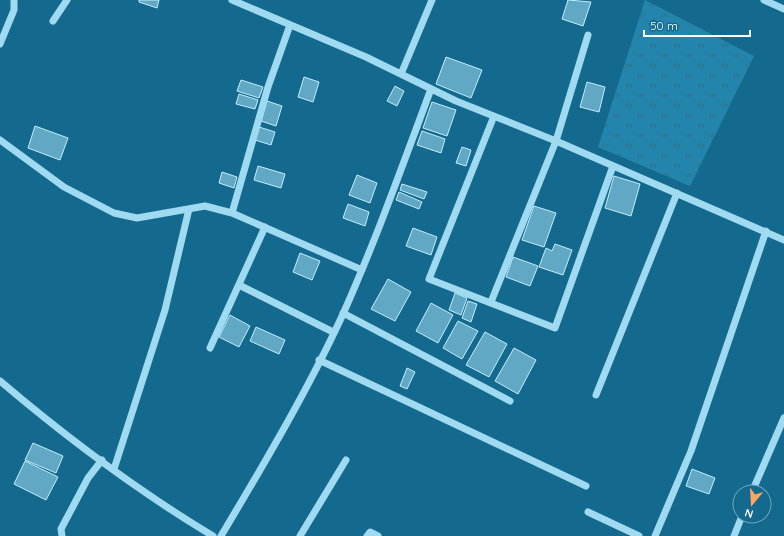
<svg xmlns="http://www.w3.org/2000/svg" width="784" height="536" viewBox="0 0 784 536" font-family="Quicksand,sans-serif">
<defs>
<pattern id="grass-tufts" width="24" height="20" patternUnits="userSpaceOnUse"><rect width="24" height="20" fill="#2385ab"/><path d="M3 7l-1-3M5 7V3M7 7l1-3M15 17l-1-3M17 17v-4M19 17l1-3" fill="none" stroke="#336e85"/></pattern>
</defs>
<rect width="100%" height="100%" fill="#146a8e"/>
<path fill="url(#grass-tufts)" d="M 645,0 L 754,56 L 690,186 L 598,147 Z"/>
<path fill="#60a8c4" stroke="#c5edfc" d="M 139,0 L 159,0 L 157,8 L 139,2 Z
M 568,0 L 591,2 L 583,26 L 562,19 Z
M 446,57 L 482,70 L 471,98 L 436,84 Z
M 304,77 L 319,82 L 313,102 L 298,97 Z
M 241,80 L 263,87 L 259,98 L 237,91 Z
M 587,82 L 605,87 L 599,112 L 580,107 Z
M 395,86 L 404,91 L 397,106 L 387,101 Z
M 239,94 L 258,100 L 255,109 L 236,104 Z
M 267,101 L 282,106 L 276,126 L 261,121 Z
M 432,102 L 456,110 L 447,136 L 423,128 Z
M 35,126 L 68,138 L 60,160 L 28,148 Z
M 259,127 L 275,132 L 271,145 L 255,140 Z
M 422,131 L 445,139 L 441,153 L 417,145 Z
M 462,147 L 471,150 L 466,166 L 456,163 Z
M 258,166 L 285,174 L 281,188 L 254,180 Z
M 222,172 L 237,177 L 234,188 L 219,183 Z
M 357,175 L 377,183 L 370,203 L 349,195 Z
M 614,176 L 640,184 L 631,216 L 605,208 Z
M 402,184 L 427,192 L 424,199 L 400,190 Z
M 399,192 L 422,202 L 419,209 L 396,200 Z
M 348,204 L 369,212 L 365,226 L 343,218 Z
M 534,206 L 556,213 L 544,247 L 522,240 Z
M 413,228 L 437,237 L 431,255 L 406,246 Z
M 555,244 L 572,250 L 563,275 L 539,267 L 546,248 L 552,251 Z
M 300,253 L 320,261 L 312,280 L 293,272 Z
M 513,257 L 538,266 L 530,286 L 506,277 Z
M 388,279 L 411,292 L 395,321 L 371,309 Z
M 455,293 L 467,298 L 461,315 L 449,310 Z
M 468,301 L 477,304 L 471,322 L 462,318 Z
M 431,303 L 453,315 L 438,343 L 416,331 Z
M 230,315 L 250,326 L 239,347 L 219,337 Z
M 458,321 L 478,331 L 462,359 L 443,348 Z
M 256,327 L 285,340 L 279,354 L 250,341 Z
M 485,332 L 507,344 L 489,377 L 466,365 Z
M 514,348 L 536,360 L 518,394 L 495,381 Z
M 407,368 L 415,372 L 407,389 L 400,386 Z
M 33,443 L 63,456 L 56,473 L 25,460 Z
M 25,461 L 58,477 L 46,500 L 14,484 Z
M 692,469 L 715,478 L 709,494 L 686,486 Z"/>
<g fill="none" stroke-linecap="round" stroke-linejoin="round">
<path stroke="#9fdaf1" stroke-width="7" d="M 232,0 L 366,57 L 456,101 L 556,141 L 784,240
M 764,0 L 784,9
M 53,21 L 67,0
M 0,44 L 14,10 L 14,0
M 401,74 L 432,0
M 494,116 L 429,279 L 555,328 L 613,166
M 0,140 L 64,187 L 114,213 L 137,218 L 205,206 L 232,213 L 362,270
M 232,213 L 268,87 L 290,25
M 239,285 L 333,332
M 491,302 L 556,141 L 588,35
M 343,313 L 510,401
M 210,348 L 265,227
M 319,360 L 586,486
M 0,381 C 67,438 138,491 213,536
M 596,395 L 677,193
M 114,469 L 165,310 L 189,209
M 752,492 L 784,418
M 588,512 L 639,536
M 62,536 L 61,529 L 88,478 L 102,460
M 221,536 C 264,464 308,390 343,314 C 376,240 403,164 431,89
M 300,536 L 346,460
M 367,536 L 370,532 L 378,536
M 655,536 L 691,451 L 766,231
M 734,536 L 742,516"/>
</g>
<g transform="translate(752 504) rotate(198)"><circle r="19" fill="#146a8e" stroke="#72a6bb"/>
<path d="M0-3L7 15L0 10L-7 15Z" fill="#ffa55e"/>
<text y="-6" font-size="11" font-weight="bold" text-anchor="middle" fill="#ffffff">N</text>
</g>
<path d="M644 30v6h106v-6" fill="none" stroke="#ffffff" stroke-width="2"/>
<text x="650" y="30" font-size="12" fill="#ffffff" stroke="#146a8e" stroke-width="3" paint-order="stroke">50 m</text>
</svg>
